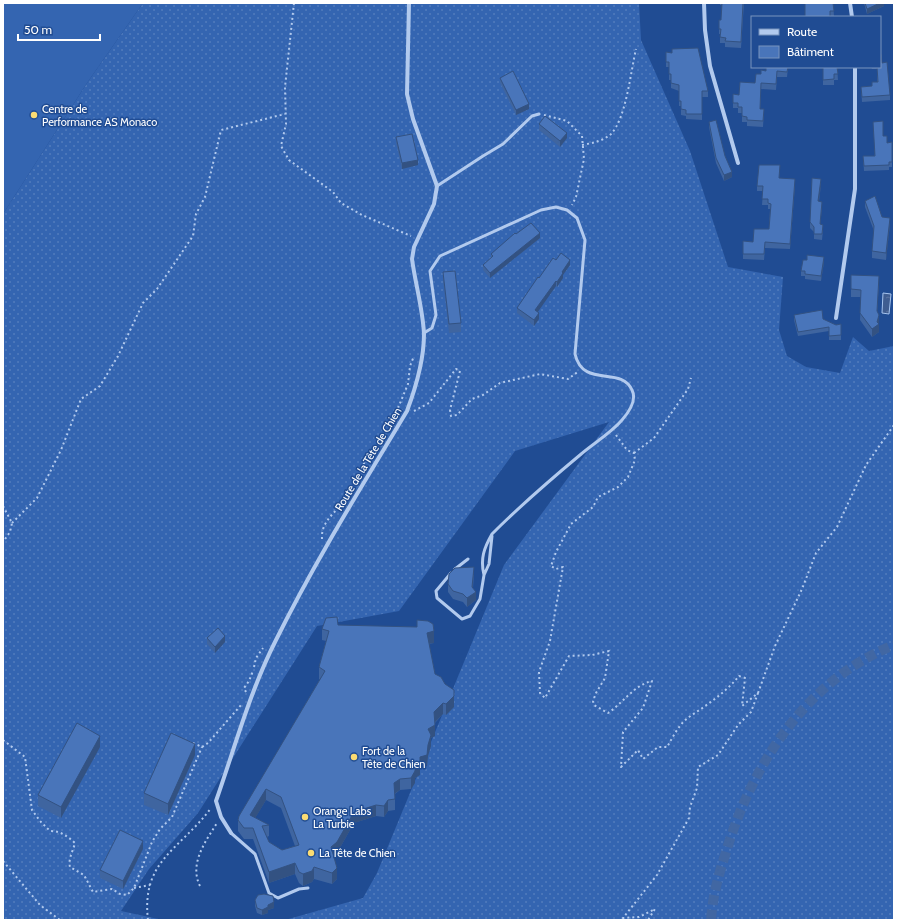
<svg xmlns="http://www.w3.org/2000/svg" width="897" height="923" viewBox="0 0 897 923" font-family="Cabin,sans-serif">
<defs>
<pattern id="grass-dots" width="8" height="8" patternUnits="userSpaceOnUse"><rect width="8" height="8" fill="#3465b1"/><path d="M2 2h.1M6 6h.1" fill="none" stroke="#527cbd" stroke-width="1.8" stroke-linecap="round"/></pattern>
<pattern id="water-ripples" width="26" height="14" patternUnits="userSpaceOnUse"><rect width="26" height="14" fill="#3f5d91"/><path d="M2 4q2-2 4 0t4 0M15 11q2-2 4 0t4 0" fill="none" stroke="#5c75a2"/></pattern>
</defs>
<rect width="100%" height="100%" fill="#204c93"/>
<path fill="url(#grass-dots)" d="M 143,3 L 639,3 L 641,40 L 690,151 L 728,267 L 783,277 L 779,330 L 787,356 L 806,367 L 840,373 L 853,337 L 869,351 L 894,346 L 894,920 L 285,920 L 363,898 L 377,873 L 504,565 L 609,422 L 515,451 L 399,611 L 317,626 L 198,813 L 149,869 L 121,911 L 163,920 L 3,920 L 3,214 L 87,83 Z"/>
<path fill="#3465b1" d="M 3,3 L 143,3 L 87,83 L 3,214 Z"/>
<path fill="url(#water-ripples)" stroke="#a6c4ef" d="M 883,293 L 891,294 L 889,314 L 882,313 Z"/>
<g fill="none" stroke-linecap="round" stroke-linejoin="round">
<path stroke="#4167a3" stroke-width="10" stroke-dasharray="10 5" stroke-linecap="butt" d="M 711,920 C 713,894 718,877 726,852 C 752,765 806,680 894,645"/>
<path stroke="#b2caee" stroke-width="2" stroke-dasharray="2 3" stroke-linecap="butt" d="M 294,3 L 285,87 L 286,124 L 281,146 L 289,160 L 333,192 L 341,203 L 362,215 L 411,236
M 544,115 L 567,121 L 582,136 L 584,159 L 576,197 L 572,205
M 582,145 C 593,143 603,141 611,134 C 626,119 631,70 636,49
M 398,408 L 408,384 L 410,366 L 414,356
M 414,411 L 429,403 L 456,369 L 460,371 L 450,410 L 451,416 L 457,415 L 472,399 L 483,395 L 500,383 L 540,374 L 568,379 L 579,371
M 392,419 L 398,408 L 400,409
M 616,435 L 627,450 L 634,453 L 635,460 L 628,477 L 618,487 L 598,497 L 593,507 L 571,524 L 556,552 L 551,566 L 556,569 L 563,567 L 550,641 L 539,672 L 540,693 L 545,698 L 569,656 L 592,655 L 609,651 L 605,678 L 596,693 L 593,701 L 594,705 L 608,713 C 623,703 634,685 652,681 L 643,708 L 623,732 L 621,767 L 638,750 L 643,759 L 658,747 L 667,747 C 673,737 679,724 689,717 C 707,705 725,693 739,676 L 745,678 L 742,706 L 758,693 L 751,712 L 738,725 L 718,755 L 698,767 L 697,788 L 690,807 L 689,818 L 657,875 L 623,918 L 639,917 L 655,909 L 648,920
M 634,453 L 654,438 L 688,389 L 691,378
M 363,469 L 364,463 L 377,446
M 3,506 L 12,523 L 10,532 L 3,542
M 12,523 L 37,498 L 61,450 L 81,399 L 100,386 L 118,356 L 143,303 L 157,289 L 193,236 L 196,214 L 205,197 L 221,130 L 285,114
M 322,539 C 321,524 331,516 340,506
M 254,667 L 256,658 L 263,648
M 246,692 L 244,688 L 249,681 L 253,671
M 758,693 L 775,646 L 802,589 L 816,553 L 837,527 L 866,465 L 894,425
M 3,740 L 25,757 L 32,810 L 40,821 L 50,831 C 61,831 67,836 75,843 C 73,851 68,859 70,867 L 84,875 L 93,892 L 112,889 L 120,894 L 127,895 L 134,888 L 152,842 L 160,829 L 172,817 L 202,747
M 193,743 L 202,747 L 208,743 L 241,705
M 3,861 L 40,905 L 60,920
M 200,886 C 189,864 205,842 217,823
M 134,888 L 150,885
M 148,920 C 141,860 180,850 211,808"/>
<path stroke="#b2caee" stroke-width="3" d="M 437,186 L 483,156 L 503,144 L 532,116 L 539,114
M 424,333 L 432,328 L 436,315 L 430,271 L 440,256 L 541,210 L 556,207 L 567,210 L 577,218 L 585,240 L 575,354 C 583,389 621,365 632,390 C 637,400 629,412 622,420 C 611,433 594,443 580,455 C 550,480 520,506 492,534 C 484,548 480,559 484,575
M 455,569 L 468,559
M 451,573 L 436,591 L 437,598 L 462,619 L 470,616 L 480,599 L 484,575 L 489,564 L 492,536
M 231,833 L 255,854 L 269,893 L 278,898 L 299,889 L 308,888"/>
<path stroke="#b2caee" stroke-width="4" d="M 704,3 L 705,30 L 710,66 L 738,163
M 850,3 L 852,17
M 836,318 L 855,189 L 855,67
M 231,833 L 221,817 L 216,801 C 235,747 250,691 276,640 C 315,561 362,486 407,411 C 416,387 424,360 424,334 C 423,310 415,282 412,259 L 414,247 L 434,204 L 437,186 L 413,119 L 407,94 L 409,3"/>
</g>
<path fill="#3f65a0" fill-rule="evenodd" d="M 720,3 L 744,3 L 741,48 L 725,47 L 725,43 L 720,43 L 720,34 L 719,34 L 719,29 L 721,20 L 722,5 L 720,5 Z
M 805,3 L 833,3 L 834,16 L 830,16 Z
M 864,3 L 884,3 L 884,6 L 867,14 Z
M 666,52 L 708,91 L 708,97 L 702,97 L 702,120 L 686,119 L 686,116 L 681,115 L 681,106 L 679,106 L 679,91 L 671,88 L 671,80 L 669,80 L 669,67 L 666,67 Z
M 882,63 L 890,95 L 890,100 L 862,102 L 861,87 L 872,86 L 877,82 L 877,69 L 872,69 L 871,67 L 880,67 Z
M 766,67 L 788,67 L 787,77 L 777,77 L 776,90 L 761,89 L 760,109 L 764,109 L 763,127 L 747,126 L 747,122 L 742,122 L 742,113 L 738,113 L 738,108 L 733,108 L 733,94 L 739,95 L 755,83 L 761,74 L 766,71 Z
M 823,67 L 837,67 L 838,80 L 834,80 L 834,85 L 823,85 Z
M 500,78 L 529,109 L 516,115 L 500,83 Z
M 709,122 L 725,156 L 732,177 L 724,181 L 716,163 L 709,127 Z
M 539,124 L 567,138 L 560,147 L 539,130 Z
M 883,136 L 887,143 L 892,142 L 892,167 L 889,167 L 889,170 L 864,171 L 863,156 L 874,156 Z
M 396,137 L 418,165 L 402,169 L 396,143 Z
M 779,178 L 795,185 L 790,249 L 765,248 L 764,260 L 743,259 L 743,241 L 753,242 L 769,229 L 770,209 L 768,209 L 768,205 L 762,205 L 763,191 L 757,191 L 757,186 Z
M 821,185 L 819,201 L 822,208 L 820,224 L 823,230 L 822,240 L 814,239 L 814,232 L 810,228 L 810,222 Z
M 865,201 L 890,224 L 886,260 L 872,258 L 872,251 L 874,231 L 865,207 Z
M 516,234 L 540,238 L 490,278 L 483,270 L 483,265 L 491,258 L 491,254 Z
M 556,260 L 570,265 L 563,275 L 563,278 L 557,287 L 556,286 L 537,312 L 539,319 L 534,326 L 517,313 L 517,308 L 539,278 Z
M 824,262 L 821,281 L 805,279 L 805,276 L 801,276 L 801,271 Z
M 443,272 L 461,323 L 461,332 L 449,333 L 443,280 Z
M 879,284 L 877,311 L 879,323 L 879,332 L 872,337 L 860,320 L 861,297 L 851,297 L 851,289 Z
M 794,315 L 823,319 L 836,325 L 841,324 L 841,340 L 829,340 L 829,331 L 798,336 L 794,320 Z
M 474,575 L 473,588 L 476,600 L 467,607 L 463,602 L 453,599 L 448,592 L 448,584 Z
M 338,625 L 434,643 L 429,644 L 435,674 L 454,701 L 454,707 L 446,715 L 443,714 L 435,723 L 435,736 L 431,738 L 431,746 L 428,756 L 427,766 L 420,768 L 420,775 L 415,778 L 415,783 L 411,789 L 400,790 L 395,794 L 395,810 L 388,811 L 384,817 L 376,816 L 354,823 L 337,853 L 334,856 L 337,879 L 332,884 L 314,879 L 312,882 L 303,886 L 299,883 L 295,874 L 269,883 L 253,839 L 244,839 L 238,831 L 238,820 L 320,679 L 319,679 L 319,667 L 326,641 L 322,640 L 322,629 ZM 266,800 L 281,808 L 295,846 L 282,850 L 269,842 L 267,837 L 269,836 L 269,825 L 255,818 Z
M 207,638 L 225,642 L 215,653 L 207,644 Z
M 100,747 L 61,818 L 38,806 L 38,795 Z
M 195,755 L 168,815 L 144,805 L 144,793 Z
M 143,849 L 123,889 L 100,878 L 100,870 Z
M 255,900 L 274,908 L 268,910 L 268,913 L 262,915 L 257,913 L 255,906 Z"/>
<path fill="#335282" d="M 880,3 L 884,3 L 884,6 L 867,14 L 867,9 Z
M 529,104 L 529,109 L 516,115 L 516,110 Z
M 567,133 L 567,138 L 560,147 L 560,141 Z
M 418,160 L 418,165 L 402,169 L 402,163 Z
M 732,172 L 732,177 L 724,181 L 724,175 Z
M 795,179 L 795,185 L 790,249 L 790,244 Z
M 821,179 L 821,185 L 818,207 L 818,201 Z
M 822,202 L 822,208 L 820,230 L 820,224 Z
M 890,218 L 890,224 L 886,260 L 886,253 Z
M 540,233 L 540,238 L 490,278 L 490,273 Z
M 824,257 L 824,262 L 821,281 L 821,276 Z
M 570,260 L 570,265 L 563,275 L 563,278 L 557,287 L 557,282 L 562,272 Z
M 556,281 L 556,286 L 535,316 L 535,310 Z
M 539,313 L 539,319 L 534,326 L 534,320 Z
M 879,315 L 879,332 L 872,337 L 872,329 L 877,322 Z
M 474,567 L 472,594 L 476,592 L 476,600 L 467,607 L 467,598 L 472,587 Z
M 434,631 L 434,643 L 427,644 L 427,633 Z
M 225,636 L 225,642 L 215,653 L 215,647 Z
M 454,690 L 454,707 L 446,715 L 446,704 Z
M 443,703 L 443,714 L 434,723 L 434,712 Z
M 435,725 L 435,736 L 431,738 L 431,746 L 428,756 L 427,766 L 420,768 L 420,775 L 415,778 L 415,783 L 411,789 L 411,778 L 420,757 L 428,729 Z
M 100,736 L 100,747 L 61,818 L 61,807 Z
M 195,744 L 195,755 L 168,815 L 168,804 Z
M 400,779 L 400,790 L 394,794 L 394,783 Z
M 266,789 L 266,800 L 250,827 L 250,815 Z
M 388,800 L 388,811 L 384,817 L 384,806 Z
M 376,805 L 376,816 L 354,823 L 337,853 L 331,858 L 331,847 L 354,812 Z
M 143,841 L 143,849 L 123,889 L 123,881 Z
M 295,863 L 295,874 L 269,883 L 269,872 Z
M 314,867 L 314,879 L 312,882 L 303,886 L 303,874 Z
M 337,868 L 337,879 L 332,884 L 332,873 Z
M 274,902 L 274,908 L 268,910 L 268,913 L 262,915 L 262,910 L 268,905 Z"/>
<path fill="#4975ba" stroke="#335282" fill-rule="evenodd" d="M 722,3 L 743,3 L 741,42 L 725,41 L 726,38 L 720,37 L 721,29 L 719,29 L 719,20 L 721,20 Z
M 805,3 L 833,3 L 834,11 L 830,11 L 830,17 L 805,17 Z
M 865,3 L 880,3 L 867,9 Z
M 698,48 L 708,91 L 702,91 L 702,114 L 686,114 L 686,110 L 681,109 L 681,101 L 679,101 L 679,85 L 671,83 L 671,74 L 669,74 L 669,62 L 666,62 L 666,52 L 672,53 L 672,49 Z
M 880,54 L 881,54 L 882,63 L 887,62 L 890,95 L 862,97 L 861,87 L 872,86 L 872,82 L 878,82 L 877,67 L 880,67 Z
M 766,67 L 788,67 L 787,72 L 777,71 L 776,84 L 761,83 L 760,109 L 764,109 L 763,121 L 747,120 L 747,117 L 742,116 L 742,107 L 738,107 L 738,103 L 733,103 L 733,94 L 739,95 L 740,82 L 755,83 L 756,74 L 761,74 L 761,70 L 766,71 Z
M 823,67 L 837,67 L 838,74 L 834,74 L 834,79 L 823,80 Z
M 513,71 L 529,104 L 516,110 L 500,78 Z
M 545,116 L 567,133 L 560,141 L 539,124 Z
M 716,120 L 725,156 L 732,172 L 724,175 L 716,158 L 709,122 Z
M 883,121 L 883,136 L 887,136 L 887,143 L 892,142 L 892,162 L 889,162 L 889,165 L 864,166 L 863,156 L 875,156 L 873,122 Z
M 412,134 L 418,160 L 402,163 L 396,137 Z
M 759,165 L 780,165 L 779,178 L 795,179 L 790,244 L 765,242 L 764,254 L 743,254 L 743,241 L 753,242 L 754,229 L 769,229 L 771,204 L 768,203 L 768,199 L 762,199 L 763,186 L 757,186 Z
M 812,178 L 821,179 L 818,201 L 822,202 L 820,224 L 823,225 L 822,234 L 814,234 L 814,227 L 810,222 Z
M 875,196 L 882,217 L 890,218 L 886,253 L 872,251 L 874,226 L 865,201 Z
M 531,223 L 540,233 L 490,273 L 483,265 L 493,256 L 491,254 L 515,233 L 516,234 Z
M 561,253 L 570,260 L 562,272 L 563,273 L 557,282 L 556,281 L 535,310 L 539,313 L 534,320 L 517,308 L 538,277 L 539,278 L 553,258 L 556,260 Z
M 807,255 L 824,257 L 821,276 L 805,274 L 805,271 L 801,271 L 803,260 L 807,260 Z
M 455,271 L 461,323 L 449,324 L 443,272 Z
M 851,275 L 879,276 L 877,311 L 879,315 L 877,322 L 879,324 L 872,329 L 860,313 L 861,290 L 851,289 Z
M 822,310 L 823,319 L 836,325 L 841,324 L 841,335 L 829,336 L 829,327 L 798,332 L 794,315 Z
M 474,567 L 472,587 L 476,592 L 467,598 L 463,594 L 453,591 L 448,584 L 449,574 L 455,568 Z
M 337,617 L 338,625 L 417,627 L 417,620 L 428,621 L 433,624 L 434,631 L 427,633 L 435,674 L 441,677 L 445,684 L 454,690 L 454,696 L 446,704 L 443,703 L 434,712 L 435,725 L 428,729 L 431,735 L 428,745 L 427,755 L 420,757 L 420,764 L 415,767 L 415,771 L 411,778 L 400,779 L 394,783 L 395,799 L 388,800 L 384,806 L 376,805 L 354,812 L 337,842 L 331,847 L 337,868 L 332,873 L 314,867 L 312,871 L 303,874 L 299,872 L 295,863 L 269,872 L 253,828 L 244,828 L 238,820 L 239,816 L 325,671 L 319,667 L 329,631 L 322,629 L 326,618 ZM 266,789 L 281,797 L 299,845 L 282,850 L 269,842 L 262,826 L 269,825 L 250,815 Z
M 218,628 L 225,636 L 215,647 L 207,638 Z
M 77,723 L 100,736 L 61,807 L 38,795 Z
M 171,733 L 195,744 L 168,804 L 144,793 Z
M 120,830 L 143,841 L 123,881 L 100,870 Z
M 264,894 L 273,896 L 274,902 L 268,905 L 268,907 L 262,910 L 257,908 L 255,900 L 258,895 Z"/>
<g fill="#fbdc73" stroke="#204c93" stroke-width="1.5">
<circle cx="34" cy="115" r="4"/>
<circle cx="354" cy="757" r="4"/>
<circle cx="305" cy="817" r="4"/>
<circle cx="311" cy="853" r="4"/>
</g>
<g text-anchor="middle" stroke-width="3" stroke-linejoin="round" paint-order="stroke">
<g font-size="11" fill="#fff" stroke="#204c93" text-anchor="start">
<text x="42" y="113">Centre de<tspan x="42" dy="13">Performance AS Monaco</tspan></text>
<text x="362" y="755">Fort de la<tspan x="362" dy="13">Tête de Chien</tspan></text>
<text x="313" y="815">Orange Labs<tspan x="313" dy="13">La Turbie</tspan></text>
<text x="319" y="857">La Tête de Chien</text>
</g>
<g font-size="11" fill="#fff" stroke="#204c93">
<text transform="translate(368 459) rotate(-59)" y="4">Route de la Tête de Chien</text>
</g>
</g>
<rect width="897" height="923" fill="none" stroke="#ffffff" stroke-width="8"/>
<rect x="751" y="16" width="130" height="52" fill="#204c93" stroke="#7994be"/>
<rect x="759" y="29" width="20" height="6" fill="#b2caee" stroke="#7994be"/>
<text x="787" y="36" font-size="12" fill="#ffffff">Route</text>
<rect x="759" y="46" width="20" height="12" fill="#4975ba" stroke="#7994be"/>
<text x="787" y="56" font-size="12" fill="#ffffff">Bâtiment</text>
<path d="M18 34v6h82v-6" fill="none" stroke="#ffffff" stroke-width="2"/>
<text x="24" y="34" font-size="12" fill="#ffffff" stroke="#204c93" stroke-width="3" paint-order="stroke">50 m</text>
</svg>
